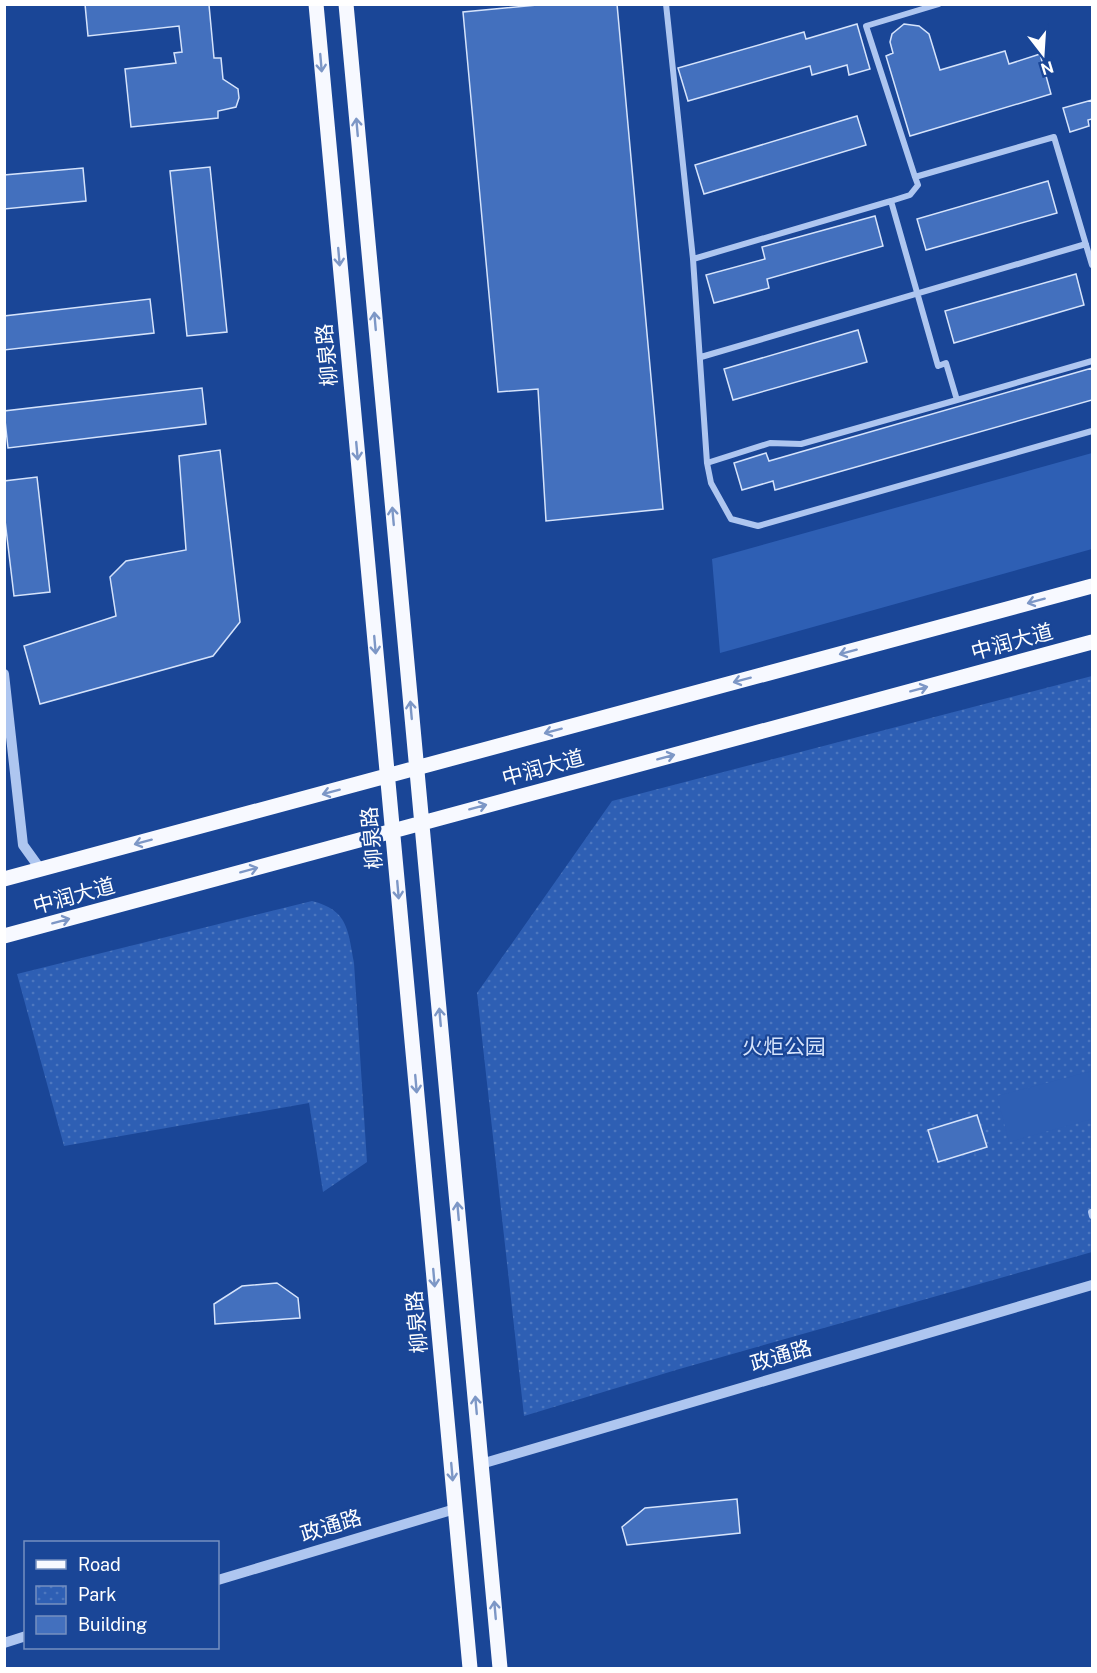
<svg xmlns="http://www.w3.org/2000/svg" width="1097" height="1673" viewBox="0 0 1097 1673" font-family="'Public Sans','Noto Sans SC',sans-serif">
<defs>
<pattern id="park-dots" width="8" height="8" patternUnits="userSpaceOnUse" patternTransform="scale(1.5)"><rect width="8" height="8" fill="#2e5fb4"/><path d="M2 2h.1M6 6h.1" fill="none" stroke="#4d77bf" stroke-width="1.8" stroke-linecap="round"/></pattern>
</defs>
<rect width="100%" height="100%" fill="#1a4697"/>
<path fill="url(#park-dots)" d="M 1092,676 L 1092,1252 L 676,1370 L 524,1416 L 477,993 L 612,801 Z
M 312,901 C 348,910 348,930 354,963 L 367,1162 L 323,1192 L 309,1103 L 64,1146 L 17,974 Z"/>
<path fill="#2e5fb4" d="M 1092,453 L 1092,549 L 720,653 L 712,559 Z
M 1092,1071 L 1092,1119 L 1009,1142 L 997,1096 Z"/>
<path fill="#4370be" stroke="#d5e3fb" stroke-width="1.5" d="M 85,4 L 209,5 L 214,58 L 221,58 L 223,79 L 238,89 L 239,98 L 236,107 L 218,111 L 218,118 L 131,127 L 125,69 L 176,63 L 174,53 L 182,52 L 179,26 L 88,36 Z
M 548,4 L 617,4 L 663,509 L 546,521 L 538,389 L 498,392 L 463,12 Z
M 857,24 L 870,69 L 849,75 L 847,65 L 812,75 L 810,66 L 688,101 L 678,68 L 804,32 L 806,39 Z
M 904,24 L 919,26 L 929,34 L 940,70 L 1005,51 L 1009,64 L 1040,54 L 1051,94 L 910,136 L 886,56 L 893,53 L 890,42 L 892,34 Z
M 1092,100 L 1092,119 L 1088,120 L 1089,126 L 1070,132 L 1063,108 Z
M 857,116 L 866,145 L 704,194 L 695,165 Z
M 210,167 L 227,332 L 187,336 L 170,171 Z
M 83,168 L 86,201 L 4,209 L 4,175 Z
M 1048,181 L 1057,213 L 926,250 L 917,219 Z
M 875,216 L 883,246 L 767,279 L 769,288 L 714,303 L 706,275 L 765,259 L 762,247 Z
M 1076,274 L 1084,305 L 954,343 L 945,311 Z
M 150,299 L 154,333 L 4,350 L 4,316 Z
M 858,330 L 867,362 L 733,400 L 724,369 Z
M 1092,368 L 1092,400 L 775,490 L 773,481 L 742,490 L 734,463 L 766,453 L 769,461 Z
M 202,388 L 206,424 L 8,448 L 4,411 Z
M 220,450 L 240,622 L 213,656 L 40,704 L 24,646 L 116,616 L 110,577 L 126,561 L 186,550 L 179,456 Z
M 37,477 L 50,592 L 14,596 L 4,512 L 4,481 Z
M 977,1115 L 987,1147 L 938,1162 L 928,1130 Z
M 277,1283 L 298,1298 L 300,1318 L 215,1324 L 214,1304 L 242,1286 Z
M 737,1499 L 740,1533 L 627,1545 L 622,1527 L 645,1508 Z"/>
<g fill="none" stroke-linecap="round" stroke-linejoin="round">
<path stroke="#aec6f0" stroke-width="6" d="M 666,4 L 693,259 L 707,463 L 711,483 L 731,519 L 758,526 L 1092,431
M 928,5 L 929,7 L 939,4
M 929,7 L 866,26 L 915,177 L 1054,137 L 1092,265
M 915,177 L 918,185 L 910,195 L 891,201 L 938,366 L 946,363 L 957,400 L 1092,361
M 693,259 L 891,201
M 701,357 L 1086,244
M 707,463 L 770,443 L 801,444 L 957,400
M 1091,1212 L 1092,1216"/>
<path stroke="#aec6f0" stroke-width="10" d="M 4,674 L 23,845 L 41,870
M 481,1464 L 1092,1285
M 218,1580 L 455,1509
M 4,1643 L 26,1636"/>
<path stroke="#f7f9ff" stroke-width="15" d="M 316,4 L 470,1668
M 346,4 L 500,1668
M 4,879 L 1092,586
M 4,936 L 1092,642"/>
</g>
<defs><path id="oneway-shaft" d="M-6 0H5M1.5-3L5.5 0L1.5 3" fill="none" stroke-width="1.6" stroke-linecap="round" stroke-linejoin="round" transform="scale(1.5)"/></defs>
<g stroke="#7d97c6">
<use href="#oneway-shaft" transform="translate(321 63) rotate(85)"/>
<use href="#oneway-shaft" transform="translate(357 127) rotate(-95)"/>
<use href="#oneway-shaft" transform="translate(339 257) rotate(85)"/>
<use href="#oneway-shaft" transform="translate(375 321) rotate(-95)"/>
<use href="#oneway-shaft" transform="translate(357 451) rotate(85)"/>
<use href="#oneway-shaft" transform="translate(393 516) rotate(-95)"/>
<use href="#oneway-shaft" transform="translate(1036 601) rotate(165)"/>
<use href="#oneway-shaft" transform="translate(375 645) rotate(85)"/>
<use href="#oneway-shaft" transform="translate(848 652) rotate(165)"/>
<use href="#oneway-shaft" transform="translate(742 680) rotate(165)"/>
<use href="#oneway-shaft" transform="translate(919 689) rotate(-15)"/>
<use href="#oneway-shaft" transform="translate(411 710) rotate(-95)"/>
<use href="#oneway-shaft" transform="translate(553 731) rotate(165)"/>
<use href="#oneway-shaft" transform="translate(666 757) rotate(-15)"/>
<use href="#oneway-shaft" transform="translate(331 792) rotate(165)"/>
<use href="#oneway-shaft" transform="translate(478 807) rotate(-15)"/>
<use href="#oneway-shaft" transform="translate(143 842) rotate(165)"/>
<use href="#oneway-shaft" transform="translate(249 870) rotate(-15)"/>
<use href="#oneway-shaft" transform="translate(398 890) rotate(85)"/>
<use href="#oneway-shaft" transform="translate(61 921) rotate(-15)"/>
<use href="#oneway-shaft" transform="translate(440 1017) rotate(-95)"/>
<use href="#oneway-shaft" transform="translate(416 1084) rotate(85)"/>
<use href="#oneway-shaft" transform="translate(458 1211) rotate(-95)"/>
<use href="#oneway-shaft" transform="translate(434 1278) rotate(85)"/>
<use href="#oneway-shaft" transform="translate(476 1405) rotate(-95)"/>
<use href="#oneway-shaft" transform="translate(452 1472) rotate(85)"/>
<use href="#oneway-shaft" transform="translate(495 1610) rotate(-95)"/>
</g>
<g text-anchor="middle" stroke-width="4.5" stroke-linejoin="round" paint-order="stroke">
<g font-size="21" fill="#fff" stroke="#1a4697">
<text transform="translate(327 355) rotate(-95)" y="7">柳泉路</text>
<text transform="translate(1012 642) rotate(-15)" y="7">中润大道</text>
<text transform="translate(543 768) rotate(-15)" y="7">中润大道</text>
<text transform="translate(372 838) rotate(-95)" y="7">柳泉路</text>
<text transform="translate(74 896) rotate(-15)" y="7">中润大道</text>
<text transform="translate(417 1322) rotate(-95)" y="7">柳泉路</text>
<text transform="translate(781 1356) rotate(-16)" y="7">政通路</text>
<text transform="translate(331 1526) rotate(-17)" y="7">政通路</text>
</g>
<g font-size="21" fill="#d5e3fb" stroke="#1a4697">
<text x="784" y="1054">火炬公园</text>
</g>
</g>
<rect width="1097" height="1673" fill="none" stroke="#ffffff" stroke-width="12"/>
<rect x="24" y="1541" width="195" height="108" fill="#1a4697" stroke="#7690c1" stroke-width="1.5"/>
<rect x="36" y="1560" width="30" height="9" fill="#f7f9ff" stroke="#7690c1" stroke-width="1.5"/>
<text x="78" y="1571" font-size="18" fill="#ffffff">Road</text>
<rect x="36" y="1586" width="30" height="18" fill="url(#park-dots)" stroke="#7690c1" stroke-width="1.5"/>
<text x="78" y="1601" font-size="18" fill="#ffffff">Park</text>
<rect x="36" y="1616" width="30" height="18" fill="#4370be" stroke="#7690c1" stroke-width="1.5"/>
<text x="78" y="1631" font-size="18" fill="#ffffff">Building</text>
<g transform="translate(1043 54) rotate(163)" stroke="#1a4697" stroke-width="4.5" paint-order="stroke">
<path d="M0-4.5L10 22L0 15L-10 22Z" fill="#ffffff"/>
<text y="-9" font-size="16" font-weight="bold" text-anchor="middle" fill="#ffffff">N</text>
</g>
</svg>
